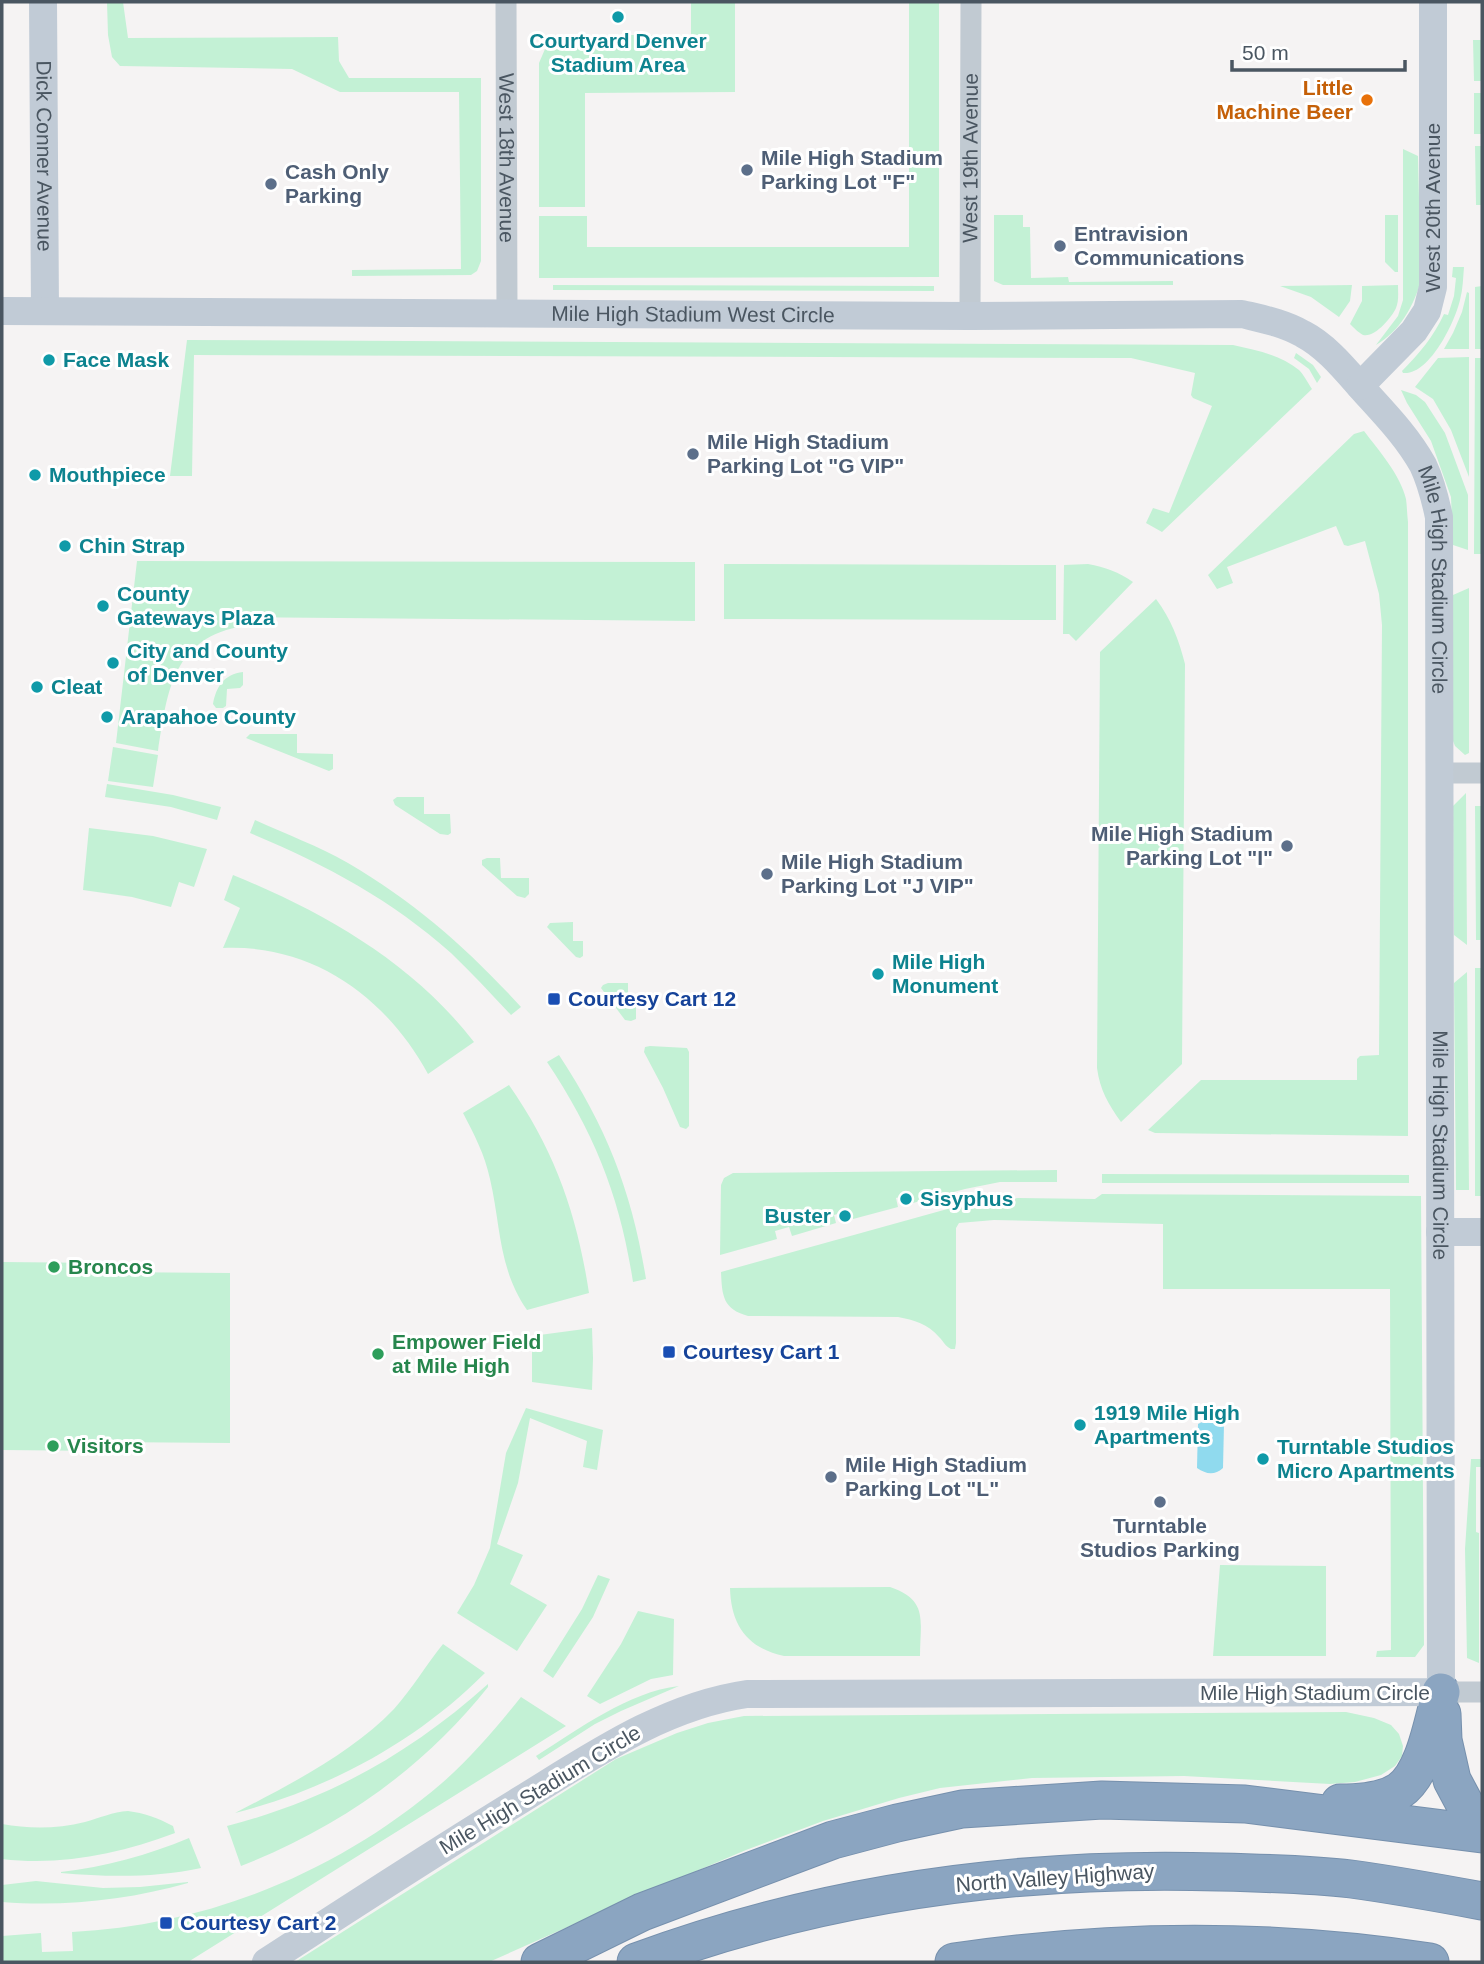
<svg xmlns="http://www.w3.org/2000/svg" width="1484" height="1964" viewBox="0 0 1484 1964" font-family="Arial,sans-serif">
<rect width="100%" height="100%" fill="#f5f3f3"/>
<path fill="#c3f1d5" d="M 107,2 L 123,2 L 128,38 L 338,37 L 339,61 L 349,78 L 481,78 L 481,261 L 477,271 L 471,275 L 352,276 L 352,270 L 461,269 L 459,92 L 340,92 L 292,69 L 120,66 L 112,57 L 108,35 Z
M 691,2 L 735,2 L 735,92 L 585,93 L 585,207 L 539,207 L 539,63 L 545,49 L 545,35 L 691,35 Z
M 909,2 L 939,2 L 939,277 L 539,278 L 539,216 L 587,216 L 587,247 L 909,247 Z
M 1473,40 L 1482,40 L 1482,81 L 1474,81 Z
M 1474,93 L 1482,93 L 1482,134 L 1474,134 Z
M 1475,146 L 1482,146 L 1482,205 L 1476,205 Z
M 1403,149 L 1418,156 L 1421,281 C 1413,307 1400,331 1376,345 L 1398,316 L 1403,300 Z
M 994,215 L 1023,215 L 1023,227 L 1030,227 L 1031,278 L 1068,277 L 1069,282 L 1173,281 L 1173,285 L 1003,285 L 994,281 Z
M 1385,215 L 1398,215 L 1398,272 L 1395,272 L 1385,262 Z
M 1453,267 L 1464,267 C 1463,278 1463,289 1460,300 C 1455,322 1429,376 1403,373 L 1402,371 C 1419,354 1434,336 1444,314 L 1448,315 L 1454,296 L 1456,278 L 1452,277 Z
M 553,285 L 934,286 L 934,291 L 553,290 Z
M 1352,285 L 1350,301 L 1339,317 L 1311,297 L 1280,286 Z
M 1398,285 C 1398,293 1399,301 1396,308 C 1392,317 1375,338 1363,335 C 1359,333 1353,327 1350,324 L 1362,301 L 1362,286 Z
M 1482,286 L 1482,349 L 1475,349 L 1475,287 Z
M 1467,292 L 1469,293 L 1469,349 L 1444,349 L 1453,333 L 1462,312 Z
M 187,340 L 1233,345 C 1256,350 1281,355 1299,370 C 1304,375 1308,383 1312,389 L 1162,532 L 1146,523 L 1153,508 L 1169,513 L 1212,406 L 1193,398 L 1191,395 L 1195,373 L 1131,358 L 194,355 L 192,476 L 170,476 Z
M 1296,353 L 1313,365 L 1321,377 L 1317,383 L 1309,369 L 1294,358 Z
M 1469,357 L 1469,477 L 1451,430 L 1433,399 L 1415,387 L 1438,358 Z
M 1475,358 L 1482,358 L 1482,554 L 1474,554 Z
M 1401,390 L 1416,395 L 1425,402 L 1445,433 L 1468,495 L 1468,550 L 1453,545 L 1451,497 L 1431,441 L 1407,403 Z
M 1364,431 C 1379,451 1400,474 1406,499 C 1407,506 1407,514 1408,522 L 1408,1136 L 1155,1133 L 1148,1130 L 1201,1080 L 1357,1080 L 1357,1059 L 1360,1056 L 1379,1055 L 1382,625 L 1379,594 L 1365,541 L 1348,546 L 1344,545 L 1336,526 L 1227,567 L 1233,583 L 1217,589 L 1208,575 L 1354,434 Z
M 137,561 L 695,562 L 695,621 L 239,617 L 238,627 C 171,641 167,695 158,751 L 116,743 Z
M 724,564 L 1056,565 L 1056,620 L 724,619 Z
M 1088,564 C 1105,567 1119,572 1133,582 L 1076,641 L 1069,634 L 1063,634 L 1064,565 Z
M 1469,588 L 1469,753 L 1465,755 L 1455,746 L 1453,741 L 1453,595 Z
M 1156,599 C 1171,619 1179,640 1185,664 L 1182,1064 L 1121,1122 C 1108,1104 1100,1090 1097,1068 L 1100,652 Z
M 243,672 L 243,685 L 240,688 L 227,689 L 226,706 L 223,708 L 216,708 L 213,704 C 216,687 224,674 243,672 Z
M 250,734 L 297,734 L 297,753 L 333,754 L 333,769 L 329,771 L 246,738 Z
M 113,747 L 158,755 L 153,787 L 108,781 Z
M 107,784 L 173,795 L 221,807 L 217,820 L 171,807 L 105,797 Z
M 1466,793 L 1467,945 L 1454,935 L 1453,806 Z
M 397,797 L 424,797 L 424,814 L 450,814 L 451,833 L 448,835 L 440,834 L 395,805 L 393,800 Z
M 1475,806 L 1482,806 L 1482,940 L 1476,940 Z
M 255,820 C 286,834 318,846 348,863 C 416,903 468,949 521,1007 L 511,1015 C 491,994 472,973 451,953 C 392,900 323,863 250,833 Z
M 89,828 L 153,836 L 207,849 L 194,887 L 179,882 L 171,907 L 132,897 L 83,890 Z
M 487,858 L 500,858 L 501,878 L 529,878 L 529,894 L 525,898 L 517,896 L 482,865 L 482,860 Z
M 233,875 C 324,912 413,963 474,1042 L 428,1074 C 386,997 313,944 223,948 L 240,908 L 224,900 Z
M 573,922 L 573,941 L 583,941 L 583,956 L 580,958 L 576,957 L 547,927 L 550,923 Z
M 1475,968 L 1482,968 L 1482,1196 L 1475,1196 Z
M 1467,972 L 1469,1190 L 1456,1190 L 1454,983 Z
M 608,983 L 628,983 L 628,1000 L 636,1001 L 636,1019 L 631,1021 L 625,1020 L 601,988 L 603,985 Z
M 650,1046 L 687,1048 L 689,1052 L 689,1126 L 686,1129 L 680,1127 L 663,1088 L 644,1052 L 645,1047 Z
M 559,1055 C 607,1128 632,1192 646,1279 L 633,1282 C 620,1197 595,1134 547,1062 Z
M 509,1085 C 555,1151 577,1214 589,1293 L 527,1310 C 498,1268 501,1226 490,1179 C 485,1155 474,1134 463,1113 Z
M 1057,1170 L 1057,1182 L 1000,1182 L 965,1189 L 913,1203 L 910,1194 L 896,1198 L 898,1207 L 853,1219 L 850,1210 L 834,1215 L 836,1223 L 792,1236 L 789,1227 L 775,1231 L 777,1239 L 720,1255 L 721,1185 L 724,1178 L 733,1173 Z
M 1102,1174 L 1409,1175 L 1409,1183 L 1102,1183 Z
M 1102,1194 L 1421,1196 L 1424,1645 L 1415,1657 L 1376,1657 L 1377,1651 L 1391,1650 L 1390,1289 L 1163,1289 L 1163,1224 L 994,1220 L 959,1223 L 956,1228 L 956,1343 L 955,1349 L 951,1349 C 945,1346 944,1342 939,1337 C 928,1324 914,1320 898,1317 L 748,1316 C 723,1309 722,1296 721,1272 L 969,1203 L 1018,1198 L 1095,1199 Z
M 2,1262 L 106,1263 L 106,1272 L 230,1273 L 230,1443 L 105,1442 L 105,1451 L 2,1450 Z
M 592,1328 L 593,1358 L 592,1390 L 532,1382 L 532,1336 Z
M 526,1408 L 603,1430 L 597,1470 L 583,1467 L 587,1441 L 530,1418 L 518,1483 L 497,1544 L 523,1555 L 510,1584 L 547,1605 L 517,1651 L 457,1613 L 474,1585 L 490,1548 L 506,1453 Z
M 1471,1459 L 1482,1459 L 1482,1467 L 1476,1467 L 1476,1532 L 1479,1533 L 1479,1663 L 1467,1658 L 1465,1549 Z
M 1220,1565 L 1326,1566 L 1326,1656 L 1213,1656 Z
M 598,1575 L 610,1579 L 593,1617 L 553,1678 L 543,1671 L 582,1609 Z
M 890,1587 C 929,1600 920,1621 920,1656 L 784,1656 C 747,1648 731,1625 730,1588 Z
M 638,1611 L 674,1619 L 673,1675 L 651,1679 L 600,1704 L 587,1696 L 621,1644 Z
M 443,1644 L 485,1673 C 416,1742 329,1789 235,1813 C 289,1785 352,1753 394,1709 C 412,1689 426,1665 443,1644 Z
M 488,1684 L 488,1687 C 423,1769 338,1828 241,1866 L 227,1826 C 328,1800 411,1753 488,1684 Z
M 679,1686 L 621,1711 L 595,1724 L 539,1760 L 536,1756 C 579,1729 628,1692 679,1686 Z
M 521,1697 L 566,1726 L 188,1962 L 2,1962 L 2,1936 L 41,1933 L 42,1952 L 73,1951 L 72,1932 C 209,1925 338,1872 442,1783 C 471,1758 497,1727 521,1697 Z
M 1346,1712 L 1374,1718 L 1391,1725 L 1399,1734 L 1403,1746 L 1402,1756 L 1395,1766 L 1381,1775 L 1355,1782 L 1330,1784 L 1184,1776 L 1032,1778 L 940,1788 L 899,1798 L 823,1821 L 746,1850 L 626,1901 L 489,1962 L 295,1962 L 616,1759 L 677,1733 L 708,1723 L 744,1716 Z
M 128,1811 C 144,1813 158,1818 173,1826 L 175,1833 C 120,1854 61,1866 2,1859 L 2,1824 C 29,1829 57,1829 85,1822 C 99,1818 113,1812 128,1811 Z
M 189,1838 L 201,1868 C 154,1878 108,1877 61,1873 L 61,1872 C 105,1867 148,1855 189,1838 Z
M 36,1881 L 103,1888 L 140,1887 L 188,1882 L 188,1883 C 128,1900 64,1907 2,1902 L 2,1885 Z"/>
<path fill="#90daee" d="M 1217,1418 L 1224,1424 L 1223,1468 C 1214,1476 1206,1474 1197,1468 L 1198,1424 L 1206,1420 Z"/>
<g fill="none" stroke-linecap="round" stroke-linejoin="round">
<defs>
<path id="highway" d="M 1442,1714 L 1443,1740 L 1452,1780 L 1468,1810 L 1482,1820
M 1340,1803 C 1359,1803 1382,1802 1399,1791 C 1425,1774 1433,1720 1441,1692
M 540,1962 L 642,1912 L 833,1840 L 897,1823 L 962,1809 L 1102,1800 L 1245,1804 L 1482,1834
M 636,1962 C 823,1893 1020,1866 1219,1872 C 1263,1873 1308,1874 1351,1879 C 1395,1885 1439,1893 1482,1901
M 954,1962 C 1111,1939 1273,1938 1430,1962"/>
</defs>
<use href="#highway" stroke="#7690ad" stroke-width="39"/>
<g stroke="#c1cad2" stroke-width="21">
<path id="s1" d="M 506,2 L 507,314"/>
<path id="s2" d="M 970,316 L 971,2"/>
<path d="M 1440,773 L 1482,773"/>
<path d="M 1441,1692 L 1482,1692"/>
</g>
<g stroke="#c1cbd6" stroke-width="28">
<path id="s3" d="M 43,2 L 45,311"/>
<path id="s4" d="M 2,311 L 970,316 L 1242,314 C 1263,319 1284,323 1303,334 C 1328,347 1347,372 1366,393 C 1387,416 1408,438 1423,465 C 1431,482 1435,498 1439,517 L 1441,1692 L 747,1694 C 664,1706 592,1756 522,1799 C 435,1852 351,1907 266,1962"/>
<path id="s5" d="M 1360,386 L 1414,331 L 1427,311 L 1433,287 L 1433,2"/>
<path d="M 1440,1232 L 1482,1232"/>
</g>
<use href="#highway" stroke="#8ba5c1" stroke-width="37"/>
</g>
<g fill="#0f9aa8" stroke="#fff" stroke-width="2.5">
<circle cx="618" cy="17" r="7"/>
<circle cx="49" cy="360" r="7"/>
<circle cx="35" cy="475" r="7"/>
<circle cx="65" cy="546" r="7"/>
<circle cx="103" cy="606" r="7"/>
<circle cx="113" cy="663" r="7"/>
<circle cx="37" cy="687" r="7"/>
<circle cx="107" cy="717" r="7"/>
<circle cx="878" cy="974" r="7"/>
<circle cx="906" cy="1199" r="7"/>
<circle cx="845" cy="1216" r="7"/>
<circle cx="1080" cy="1425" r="7"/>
<circle cx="1263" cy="1459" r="7"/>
</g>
<circle fill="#e8710a" stroke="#fff" stroke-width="2.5" cx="1367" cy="100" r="7"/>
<g fill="#5c6f8a" stroke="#fff" stroke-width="2.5">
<circle cx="747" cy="170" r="7"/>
<circle cx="271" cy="184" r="7"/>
<circle cx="1060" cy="246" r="7"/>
<circle cx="693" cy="454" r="7"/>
<circle cx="1287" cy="846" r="7"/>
<circle cx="767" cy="874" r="7"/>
<circle cx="831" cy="1477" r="7"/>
<circle cx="1160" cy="1502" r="7"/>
</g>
<g fill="#1a4fb4" stroke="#fff" stroke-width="2.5">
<rect x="547" y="992" width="14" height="14" rx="3.5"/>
<rect x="662" y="1345" width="14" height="14" rx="3.5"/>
<rect x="159" y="1916" width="14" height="14" rx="3.5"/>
</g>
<g fill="#2e9e5b" stroke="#fff" stroke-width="2.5">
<circle cx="54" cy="1267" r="7"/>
<circle cx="378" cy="1354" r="7"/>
<circle cx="53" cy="1446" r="7"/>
</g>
<g text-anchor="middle" stroke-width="6" stroke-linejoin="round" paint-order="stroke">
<g font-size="21" font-weight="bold" fill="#0d838f" stroke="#fff" text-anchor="start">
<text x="618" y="48" text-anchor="middle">Courtyard Denver<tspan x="618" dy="24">Stadium Area</tspan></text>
<text x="63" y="367">Face Mask</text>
<text x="49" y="482">Mouthpiece</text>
<text x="79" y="553">Chin Strap</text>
<text x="117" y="601">County<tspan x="117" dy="24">Gateways Plaza</tspan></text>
<text x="127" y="658">City and County<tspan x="127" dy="24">of Denver</tspan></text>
<text x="51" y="694">Cleat</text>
<text x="121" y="724">Arapahoe County</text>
<text x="892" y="969">Mile High<tspan x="892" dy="24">Monument</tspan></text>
<text x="920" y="1206">Sisyphus</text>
<text x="831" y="1223" text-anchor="end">Buster</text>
<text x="1094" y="1420">1919 Mile High<tspan x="1094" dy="24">Apartments</tspan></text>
<text x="1277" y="1454">Turntable Studios<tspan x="1277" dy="24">Micro Apartments</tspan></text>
</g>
<g font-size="21" font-weight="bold" fill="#c56008" stroke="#fff" text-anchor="end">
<text x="1353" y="95">Little<tspan x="1353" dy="24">Machine Beer</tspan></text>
</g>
<g font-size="21" fill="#4a5661" stroke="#fff">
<text dy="7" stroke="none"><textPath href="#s3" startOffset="154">Dick Conner Avenue</textPath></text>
<text dy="7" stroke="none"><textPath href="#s1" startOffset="156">West 18th Avenue</textPath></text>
<text dy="7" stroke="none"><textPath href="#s2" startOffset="158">West 19th Avenue</textPath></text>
<text dy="7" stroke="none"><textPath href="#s5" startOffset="205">West 20th Avenue</textPath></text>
<text dy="7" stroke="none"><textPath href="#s4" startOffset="691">Mile High Stadium West Circle</textPath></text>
<text dy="7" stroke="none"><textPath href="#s4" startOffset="1600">Mile High Stadium Circle</textPath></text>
<text dy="7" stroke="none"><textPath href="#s4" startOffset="2166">Mile High Stadium Circle</textPath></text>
<text x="1315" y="1700">Mile High Stadium Circle</text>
<text transform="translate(540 1790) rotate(-31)" y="7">Mile High Stadium Circle</text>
<text transform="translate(1055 1878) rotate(-4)" y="7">North Valley Highway</text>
</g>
<g font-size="21" font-weight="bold" fill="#4e5e75" stroke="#fff" text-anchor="start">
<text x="761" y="165">Mile High Stadium<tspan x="761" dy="24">Parking Lot "F"</tspan></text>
<text x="285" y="179">Cash Only<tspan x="285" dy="24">Parking</tspan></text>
<text x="1074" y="241">Entravision<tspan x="1074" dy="24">Communications</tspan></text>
<text x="707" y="449">Mile High Stadium<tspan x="707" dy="24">Parking Lot "G VIP"</tspan></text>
<text x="1273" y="841" text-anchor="end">Mile High Stadium<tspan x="1273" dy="24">Parking Lot "I"</tspan></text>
<text x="781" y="869">Mile High Stadium<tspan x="781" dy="24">Parking Lot "J VIP"</tspan></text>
<text x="845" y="1472">Mile High Stadium<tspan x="845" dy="24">Parking Lot "L"</tspan></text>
<text x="1160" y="1533" text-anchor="middle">Turntable<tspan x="1160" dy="24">Studios Parking</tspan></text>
</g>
<g font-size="21" font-weight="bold" fill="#164399" stroke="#fff" text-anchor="start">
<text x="568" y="1006">Courtesy Cart 12</text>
<text x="683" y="1359">Courtesy Cart 1</text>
<text x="180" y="1930">Courtesy Cart 2</text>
</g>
<g font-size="21" font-weight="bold" fill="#27864d" stroke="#fff" text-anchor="start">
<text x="68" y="1274">Broncos</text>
<text x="392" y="1349">Empower Field<tspan x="392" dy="24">at Mile High</tspan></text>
<text x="67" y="1453">Visitors</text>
</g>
</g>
<rect width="1484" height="1964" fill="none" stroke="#4a5661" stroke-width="7"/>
<path d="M1232 60v10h173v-10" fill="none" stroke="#4a5661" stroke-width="3.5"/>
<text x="1242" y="60" font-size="21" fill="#4a5661" stroke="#ffffff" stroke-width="5" paint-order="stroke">50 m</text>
</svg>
